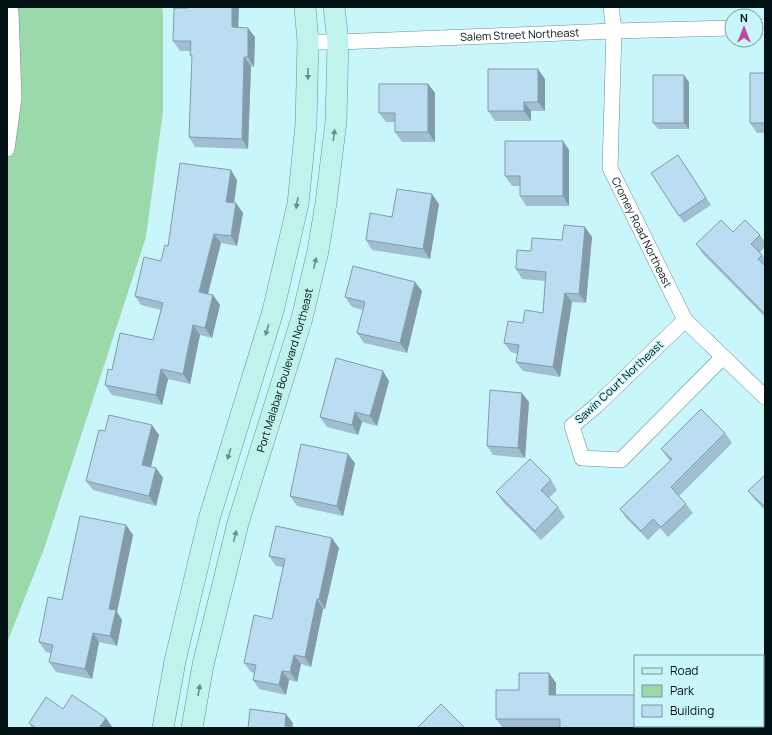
<svg xmlns="http://www.w3.org/2000/svg" width="772" height="735" viewBox="0 0 772 735" font-family="Manrope,sans-serif">
<rect width="100%" height="100%" fill="#c9f6fb"/>
<path fill="#9bd8aa" d="M 7,7 L 162,7 L 163,13 L 163,111 L 146,237 L 44,549 L 7,643 Z"/>
<g fill="none" stroke-linecap="round" stroke-linejoin="round">
<defs>
<g id="street">
<path id="s1" d="M 611,7 L 614,31 L 610,168 L 685,320 L 765,397"/>
<path d="M 756,27 L 765,27"/>
<path id="s2" d="M 308,42 L 338,42 L 614,31 L 732,28"/>
<path d="M 7,149 L 14,98 L 11,12 L 7,7"/>
<path d="M 685,320 L 596,406 L 572,426 L 582,458 L 621,460 L 723,357"/>
</g>
<g id="secondary">
<path d="M 163,728 L 175,661 L 209,519 L 273,311 L 298,204 L 306,124 L 308,42 L 305,7"/>
<path id="s3" d="M 192,728 L 203,665 L 238,523 L 302,318 L 318,251 L 326,203 L 336,121 L 338,42 L 334,7"/>
</g>
</defs>
<use href="#street" stroke="#689297" stroke-width="16"/>
<use href="#secondary" stroke="#689297" stroke-width="22"/>
<use href="#street" stroke="#fff" stroke-width="15"/>
<use href="#secondary" stroke="#bff3eb" stroke-width="21"/>
</g>
<path fill="#a0becf" d="M 239,27 L 255,37 L 254,67 L 251,66 L 248,149 L 195,147 L 189,137 L 192,58 L 190,55 L 190,51 L 180,51 L 173,41 Z
M 765,73 L 765,133 L 757,133 L 750,123 Z
M 545,79 L 545,111 L 531,111 L 531,121 L 495,121 L 488,111 Z
M 689,82 L 689,129 L 658,129 L 653,123 Z
M 428,84 L 435,93 L 435,142 L 402,142 L 395,132 L 395,122 L 386,122 L 379,113 Z
M 563,141 L 569,150 L 569,206 L 526,206 L 520,196 L 520,186 L 512,186 L 505,176 Z
M 683,162 L 711,205 L 684,223 L 679,216 Z
M 237,180 L 234,203 L 236,203 L 243,213 L 237,246 L 221,243 L 208,294 L 213,295 L 220,305 L 212,338 L 200,335 L 190,384 L 168,379 L 162,405 L 112,395 L 105,385 L 112,370 L 153,340 L 161,310 L 141,305 L 135,296 L 161,261 L 168,246 Z
M 439,204 L 430,259 L 372,250 L 366,240 L 392,217 Z
M 585,227 L 592,237 L 586,303 L 572,302 L 560,377 L 523,371 L 516,362 L 518,354 L 511,352 L 504,343 L 523,323 L 543,313 L 545,281 L 522,279 L 516,269 L 531,251 L 562,240 Z
M 733,232 L 760,235 L 765,242 L 765,247 L 760,252 L 765,259 L 765,317 L 703,254 L 696,244 Z
M 422,291 L 407,353 L 364,343 L 357,333 L 363,310 L 352,307 L 345,297 Z
M 389,381 L 377,426 L 362,422 L 358,435 L 327,427 L 320,417 Z
M 529,402 L 525,458 L 493,455 L 487,446 Z
M 105,431 L 159,435 L 151,467 L 156,468 L 163,478 L 156,506 L 93,490 L 86,481 Z
M 725,433 L 732,443 L 679,496 L 686,504 L 693,513 L 668,537 L 660,528 L 648,540 L 626,518 L 620,509 L 670,461 L 661,449 Z
M 355,463 L 343,516 L 297,506 L 290,496 Z
M 765,475 L 765,510 L 755,500 L 748,491 Z
M 551,480 L 557,490 L 549,498 L 558,507 L 565,517 L 541,540 L 503,502 L 496,492 Z
M 126,525 L 133,535 L 117,612 L 122,620 L 117,646 L 99,642 L 92,679 L 56,672 L 49,662 L 51,653 L 46,652 L 39,642 L 62,600 Z
M 339,548 L 325,609 L 323,609 L 311,667 L 301,664 L 297,682 L 289,680 L 286,695 L 259,689 L 253,680 L 254,673 L 251,672 L 244,663 L 272,619 L 283,567 L 276,566 L 269,556 Z
M 549,673 L 556,683 L 556,695 L 635,726 L 765,698 L 765,728 L 503,728 L 496,719 L 519,690 Z
M 63,709 L 113,728 L 32,728 L 29,723 Z"/>
<path fill="#829ba9" d="M 232,7 L 239,7 L 238,37 L 232,27 Z
M 248,28 L 255,37 L 254,67 L 248,57 Z
M 244,57 L 251,66 L 248,149 L 242,139 Z
M 538,69 L 545,79 L 545,111 L 538,102 Z
M 684,75 L 689,82 L 689,129 L 684,123 Z
M 428,84 L 435,93 L 435,142 L 428,132 Z
M 524,102 L 531,111 L 531,121 L 524,111 Z
M 563,141 L 569,150 L 569,206 L 563,196 Z
M 231,170 L 237,180 L 233,211 L 226,202 Z
M 432,194 L 439,204 L 430,259 L 423,249 Z
M 236,203 L 243,213 L 237,246 L 231,236 Z
M 585,227 L 592,237 L 586,303 L 579,294 Z
M 214,234 L 221,243 L 206,301 L 199,292 Z
M 415,282 L 422,291 L 407,353 L 400,343 Z
M 565,293 L 572,302 L 560,377 L 553,367 Z
M 213,295 L 220,305 L 212,338 L 205,328 Z
M 193,325 L 200,335 L 190,384 L 183,374 Z
M 161,369 L 168,379 L 162,405 L 156,395 Z
M 383,371 L 389,381 L 377,426 L 370,416 Z
M 522,393 L 529,402 L 525,458 L 518,448 Z
M 355,412 L 362,422 L 358,435 L 352,425 Z
M 152,425 L 159,435 L 149,474 L 142,465 Z
M 348,454 L 355,463 L 343,516 L 337,506 Z
M 156,468 L 163,478 L 156,506 L 149,496 Z
M 126,525 L 133,535 L 117,612 L 122,620 L 117,646 L 110,636 L 109,609 Z
M 332,538 L 339,548 L 325,609 L 319,599 Z
M 317,599 L 323,609 L 311,667 L 305,657 Z
M 93,633 L 99,642 L 92,679 L 85,669 Z
M 294,655 L 301,664 L 297,682 L 290,672 Z
M 282,671 L 289,680 L 286,695 L 279,685 Z
M 549,673 L 556,683 L 556,705 L 549,695 Z
M 286,714 L 293,723 L 292,728 L 285,726 Z
M 106,718 L 113,728 L 99,728 Z"/>
<path fill="#baddf1" stroke="#829ba9" d="M 188,7 L 232,7 L 232,27 L 248,28 L 248,57 L 244,57 L 242,139 L 189,137 L 192,55 L 190,55 L 191,41 L 173,41 L 174,8 L 188,8 Z
M 488,69 L 538,69 L 538,102 L 524,102 L 524,111 L 488,111 Z
M 750,73 L 765,73 L 765,123 L 750,123 Z
M 653,75 L 684,75 L 684,123 L 653,123 Z
M 379,84 L 428,84 L 428,132 L 395,132 L 395,113 L 379,113 Z
M 505,141 L 563,141 L 563,196 L 520,196 L 520,176 L 505,176 Z
M 678,155 L 706,198 L 679,216 L 651,173 Z
M 180,163 L 231,170 L 226,202 L 236,203 L 231,236 L 214,234 L 199,292 L 213,295 L 205,328 L 193,325 L 183,374 L 161,369 L 156,395 L 105,385 L 108,369 L 112,370 L 120,333 L 153,340 L 163,303 L 135,296 L 144,257 L 161,261 L 165,245 L 168,246 Z
M 397,189 L 432,194 L 423,249 L 366,240 L 370,213 L 392,217 Z
M 721,220 L 733,232 L 745,220 L 760,235 L 751,244 L 762,255 L 758,259 L 765,266 L 765,314 L 696,244 Z
M 564,225 L 585,227 L 579,294 L 565,293 L 553,367 L 516,362 L 519,345 L 504,343 L 508,321 L 523,323 L 525,310 L 543,313 L 546,272 L 516,269 L 517,250 L 531,251 L 532,238 L 562,240 Z
M 353,266 L 415,282 L 400,343 L 357,333 L 365,302 L 345,297 Z
M 336,358 L 383,371 L 370,416 L 355,412 L 352,425 L 320,417 Z
M 490,390 L 522,393 L 518,448 L 487,446 Z
M 701,409 L 725,433 L 671,487 L 686,504 L 661,527 L 653,519 L 641,531 L 620,509 L 672,459 L 661,449 Z
M 109,415 L 152,425 L 142,465 L 156,468 L 149,496 L 86,481 L 99,430 L 105,431 Z
M 301,444 L 348,454 L 337,506 L 290,496 Z
M 530,459 L 551,480 L 541,490 L 558,507 L 535,531 L 496,492 Z
M 765,475 L 765,507 L 748,491 Z
M 80,516 L 126,525 L 109,609 L 116,610 L 110,636 L 93,633 L 85,669 L 49,662 L 53,645 L 39,642 L 48,597 L 62,600 Z
M 276,526 L 332,538 L 319,599 L 317,599 L 305,657 L 294,655 L 290,672 L 282,671 L 279,685 L 253,680 L 256,665 L 244,663 L 254,615 L 272,619 L 285,559 L 269,556 Z
M 519,673 L 549,673 L 549,695 L 635,695 L 635,726 L 763,726 L 763,698 L 765,698 L 765,727 L 757,727 L 757,728 L 560,728 L 560,719 L 496,719 L 496,690 L 519,690 Z
M 72,695 L 106,718 L 99,728 L 36,728 L 29,723 L 46,697 L 63,709 Z
M 441,704 L 465,728 L 417,728 Z
M 250,709 L 286,714 L 285,726 L 299,728 L 248,728 Z"/>
<defs><path id="oneway-solid" d="M-6-.8H1V-3.2L6.5 0L1 3.2V.8H-6Z"/></defs>
<g fill="#6a8d8a">
<use href="#oneway-solid" transform="translate(308 74) rotate(91)"/>
<use href="#oneway-solid" transform="translate(334 135) rotate(-83)"/>
<use href="#oneway-solid" transform="translate(297 203) rotate(99)"/>
<use href="#oneway-solid" transform="translate(315 263) rotate(-77)"/>
<use href="#oneway-solid" transform="translate(267 330) rotate(107)"/>
<use href="#oneway-solid" transform="translate(229 454) rotate(107)"/>
<use href="#oneway-solid" transform="translate(235 536) rotate(-76)"/>
<use href="#oneway-solid" transform="translate(199 690) rotate(-80)"/>
</g>
<g text-anchor="middle" stroke-width="3" stroke-linejoin="round" paint-order="stroke">
<g font-size="11" fill="#021113" stroke="#c9f6fb">
<text dy="4" stroke="none"><textPath href="#s2" startOffset="212">Salem Street Northeast</textPath></text>
<text dy="4" stroke="none"><textPath href="#s1" startOffset="233">Cromey Road Northeast</textPath></text>
<text dy="4" stroke="none"><textPath href="#s3" startOffset="370">Port Malabar Boulevard Northeast</textPath></text>
<text transform="translate(619 382) rotate(-43)" y="4">Sawin Court Northeast</text>
</g>
</g>
<rect width="772" height="735" fill="none" stroke="#021113" stroke-width="16"/>
<rect x="634" y="655" width="130" height="72" fill="#c9f6fb" stroke="#799a9e"/>
<rect x="642" y="668" width="20" height="6" fill="#bff3eb" stroke="#799a9e"/>
<text x="670" y="675" font-size="12" fill="#021113">Road</text>
<rect x="642" y="685" width="20" height="12" fill="#9bd8aa" stroke="#799a9e"/>
<text x="670" y="695" font-size="12" fill="#021113">Park</text>
<rect x="642" y="705" width="20" height="12" fill="#baddf1" stroke="#799a9e"/>
<text x="670" y="715" font-size="12" fill="#021113">Building</text>
<g transform="translate(744 28)"><circle r="19" fill="#c9f6fb" stroke="#799a9e"/>
<path d="M0-3L7 15L0 10L-7 15Z" fill="#c14aa1"/>
<text y="-6" font-size="11" font-weight="bold" text-anchor="middle" fill="#021113">N</text>
</g>
</svg>
